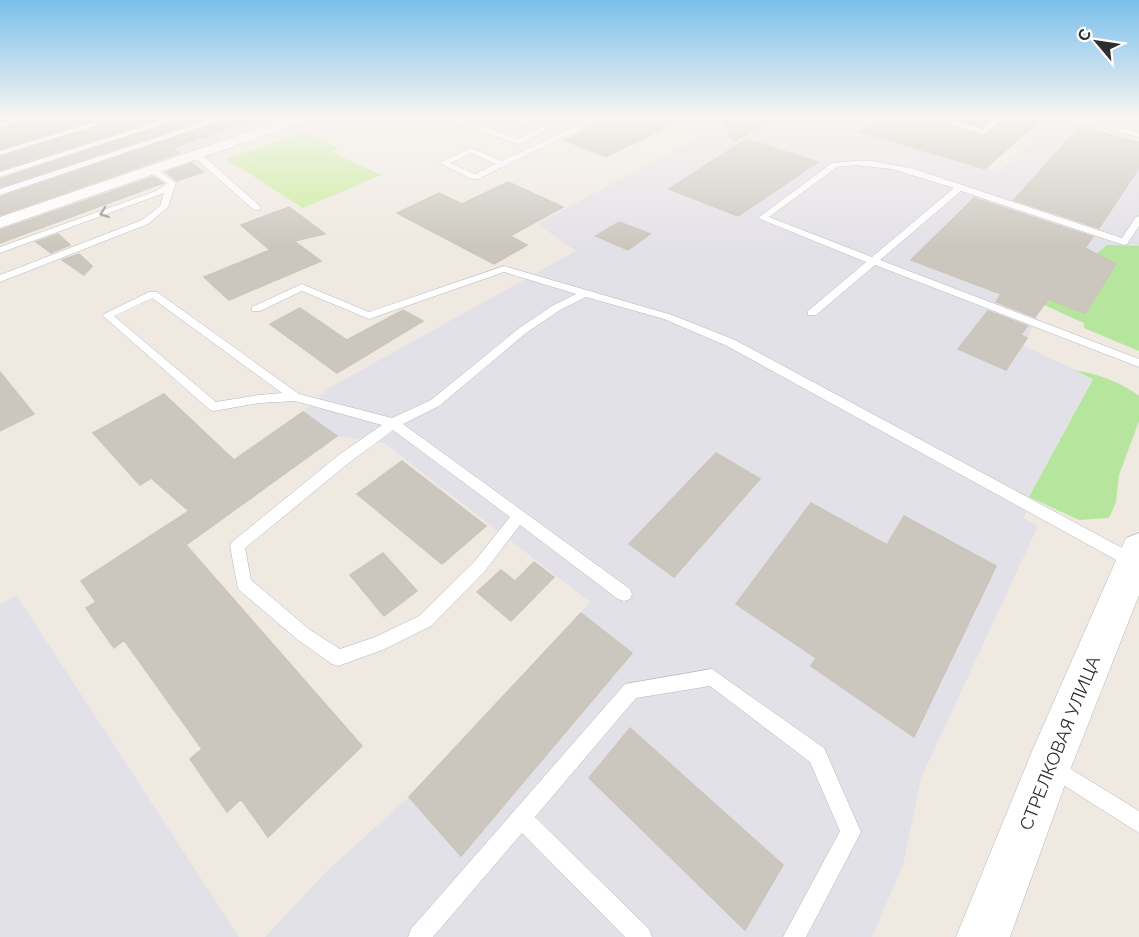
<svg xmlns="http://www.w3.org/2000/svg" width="1139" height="937" viewBox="0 0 1139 937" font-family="Raleway,sans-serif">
<rect width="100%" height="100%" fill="#efe9e1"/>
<path fill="#e3e1e8" d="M 0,117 L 285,117 L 0,215 Z
M 736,117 L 813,117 L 957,160 L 959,159 L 1000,171 L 1053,120 L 1139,142 L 1139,269 L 1116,264 L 1085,313 L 1047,299 L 1040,309 L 1024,346 L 1093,378 L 1029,497 L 1024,518 L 1038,526 L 921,778 L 903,865 L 872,937 L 265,937 L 328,870 L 409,797 L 590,602 L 384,443 L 337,436 L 303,412 L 329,388 L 576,251 L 537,224 Z
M 17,596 L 239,937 L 0,937 L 0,604 Z"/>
<path fill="#b6e59e" d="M 1107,245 L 1139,246 L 1139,351 L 1084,328 L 1084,323 L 1044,305 L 1047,299 L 1085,313 L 1116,264 L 1094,256 Z
M 1074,370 C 1095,373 1123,383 1139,396 L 1139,421 L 1119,475 L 1116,502 L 1109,518 L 1079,520 L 1029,497 L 1093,379 Z"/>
<path fill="#c9ec9a" d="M 295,135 L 311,135 L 338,148 L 332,152 L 381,175 L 303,208 L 226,159 Z"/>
<path fill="#cbc7bf" stroke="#cbc5ba" stroke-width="1.5" d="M 35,117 L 104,117 L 0,149 L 0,130 Z
M 125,117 L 166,117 L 0,170 L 0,157 Z
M 187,117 L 212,117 L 0,187 L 0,179 Z
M 233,117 L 250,117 L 250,121 L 172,148 L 179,153 L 0,215 L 0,197 Z
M 616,117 L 687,117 L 606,157 L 564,140 Z
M 719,117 L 776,117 L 734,142 Z
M 883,117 L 925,117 L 983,136 L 1007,117 L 1043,117 L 985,169 L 861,132 Z
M 947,117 L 994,117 L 982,127 Z
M 1079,127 L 1139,142 L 1139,168 L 1099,228 L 1014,200 Z
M 746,139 L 818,162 L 738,216 L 669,189 Z
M 192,163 L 203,172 L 177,181 L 166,172 Z
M 153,177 L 163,183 L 0,243 L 0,230 Z
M 508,182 L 563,207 L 510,236 L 527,245 L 494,264 L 397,213 L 439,193 L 462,204 Z
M 974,198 L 1093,237 L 1085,248 L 1116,264 L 1085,313 L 1048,299 L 1035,317 L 996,302 L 1001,294 L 911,260 Z
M 289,207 L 325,234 L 294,241 L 321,261 L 229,300 L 204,277 L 270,250 L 241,225 Z
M 619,222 L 650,234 L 628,250 L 596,236 Z
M 58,234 L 70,245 L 51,253 L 36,242 Z
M 79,254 L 92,266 L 84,275 L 62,260 Z
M 300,308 L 347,340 L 403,310 L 423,321 L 337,373 L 270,324 Z
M 988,311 L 1027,326 L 1021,335 L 1027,338 L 1006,370 L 958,349 Z
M 0,372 L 34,414 L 0,431 Z
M 164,394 L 234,460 L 303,412 L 337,436 L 186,545 L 362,746 L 268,837 L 241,799 L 227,812 L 190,759 L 202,749 L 124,640 L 114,648 L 86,608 L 96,602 L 81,581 L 189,511 L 151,478 L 140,485 L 93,433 Z
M 716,453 L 760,479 L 674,577 L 629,544 Z
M 402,461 L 486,526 L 442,564 L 357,494 Z
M 811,503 L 887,545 L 904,516 L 996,566 L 914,737 L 811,666 L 816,658 L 736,604 Z
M 383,553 L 417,591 L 384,616 L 350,575 Z
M 534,562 L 554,577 L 511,621 L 477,592 L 501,570 L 515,581 Z
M 581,613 L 632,653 L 461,856 L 409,797 Z
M 630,728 L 783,865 L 745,930 L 589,778 Z"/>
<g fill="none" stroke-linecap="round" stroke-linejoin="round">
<defs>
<path id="lane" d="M 22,117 L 33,117 L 0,128 L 0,124 Z
M 112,117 L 123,117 L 0,155 L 0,151 Z
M 174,117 L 185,117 L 0,177 L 0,172 Z
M 220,117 L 231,117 L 0,195 L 0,189 Z
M 442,117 L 452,117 L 518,139 L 539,129 L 507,117 L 517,117 L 545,127 L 566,117 L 575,117 L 518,144 Z
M 595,117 L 604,117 L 478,179 L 472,179 L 439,163 L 471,148 L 502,161 ZM 471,153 L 496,164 L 475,174 L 450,163 Z
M 927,117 L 938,117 L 983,129 L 998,117 L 1005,117 L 984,134 Z
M 1064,117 L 1076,117 L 1139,133 L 1139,137 Z
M 193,152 L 199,152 L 260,206 L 260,210 L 254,210 L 193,156 Z
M 854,161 L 873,161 L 914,169 L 1122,238 L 1136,217 L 1139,216 L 1139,226 L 1127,244 L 1124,245 L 961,191 L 880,260 L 1139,359 L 1139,367 L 875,265 L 816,315 L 808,315 L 808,311 L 866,262 L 758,218 L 832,163 ZM 854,165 L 892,169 L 954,188 L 872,257 L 769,217 L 837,167 Z
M 150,168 L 156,168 L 176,183 L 168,207 L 148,224 L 0,282 L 0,275 L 142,220 L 160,206 L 164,193 L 0,253 L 0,247 L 156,191 L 167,183 L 150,172 Z
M 504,266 L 672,315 L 735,340 L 1139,557 L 1139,567 L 1134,569 L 1129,567 L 727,346 L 664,319 L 586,297 L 560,310 L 526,333 L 439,406 L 403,424 L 630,589 L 632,594 L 630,599 L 624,601 L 618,599 L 520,525 L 484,572 L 431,626 L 385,649 L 338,666 L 332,664 L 298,640 L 238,589 L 230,546 L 232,542 L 340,454 L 382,425 L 295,401 L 259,403 L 214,411 L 210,410 L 102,315 L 149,292 L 157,292 L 299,394 L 392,418 L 431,400 L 518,329 L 552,306 L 576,294 L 504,272 L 369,319 L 302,291 L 260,311 L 252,311 L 252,307 L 302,284 L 369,312 ZM 152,298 L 282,393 L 259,395 L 216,402 L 114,316 ZM 393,430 L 510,517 L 474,562 L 419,616 L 375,637 L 340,649 L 310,630 L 251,580 L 245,548 L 350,462 Z
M 712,669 L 824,748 L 861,832 L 806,937 L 783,937 L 840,831 L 810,762 L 710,686 L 636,698 L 535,817 L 649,929 L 652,937 L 625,937 L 522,833 L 433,937 L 408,937 L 411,929 L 625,684 Z
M 1053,758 L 1139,811 L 1139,833 L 1046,774 L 1044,767 L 1046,760 Z"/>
<path id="street" d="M 291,117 L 311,117 L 309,120 L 0,228 L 0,217 Z"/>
<path id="secondary" d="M 1129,117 L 1139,117 L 1139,122 L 1132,121 Z
M 1139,533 L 1139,595 L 1072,765 L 1010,937 L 956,937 L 1033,749 L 1121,549 L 1126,538 Z"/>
</defs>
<use href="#lane" stroke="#b4b7c1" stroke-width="1"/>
<use href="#street" stroke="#b4b7c1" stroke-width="1"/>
<use href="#secondary" stroke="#b4b7c1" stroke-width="1"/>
<use href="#lane" fill="#fff" fill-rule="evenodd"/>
<use href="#street" fill="#fff" fill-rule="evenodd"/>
<use href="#secondary" fill="#fff" fill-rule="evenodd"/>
</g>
<defs><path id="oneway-chevron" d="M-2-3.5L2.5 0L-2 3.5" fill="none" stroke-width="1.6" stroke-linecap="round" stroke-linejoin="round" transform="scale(1.5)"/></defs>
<use stroke="#969696" href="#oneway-chevron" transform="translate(104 213) rotate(160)"/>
<linearGradient id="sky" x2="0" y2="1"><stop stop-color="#7abfeb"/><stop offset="0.47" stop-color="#f8f5f2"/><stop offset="1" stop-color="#f8f5f2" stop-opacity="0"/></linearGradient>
<rect width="1139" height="248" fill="url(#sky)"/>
<g text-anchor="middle" stroke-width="4.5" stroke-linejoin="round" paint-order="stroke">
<g font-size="18" fill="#2e2e2e" stroke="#fff">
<text transform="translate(1060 743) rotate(-68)" y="6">СТРЕЛКОВАЯ УЛИЦА</text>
</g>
</g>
<g transform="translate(1097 42) rotate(299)" stroke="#ffffff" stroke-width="4.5" paint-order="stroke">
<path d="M0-4.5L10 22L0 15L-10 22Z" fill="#2e2e2e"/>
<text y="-9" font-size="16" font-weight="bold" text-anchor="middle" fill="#2e2e2e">С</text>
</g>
</svg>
